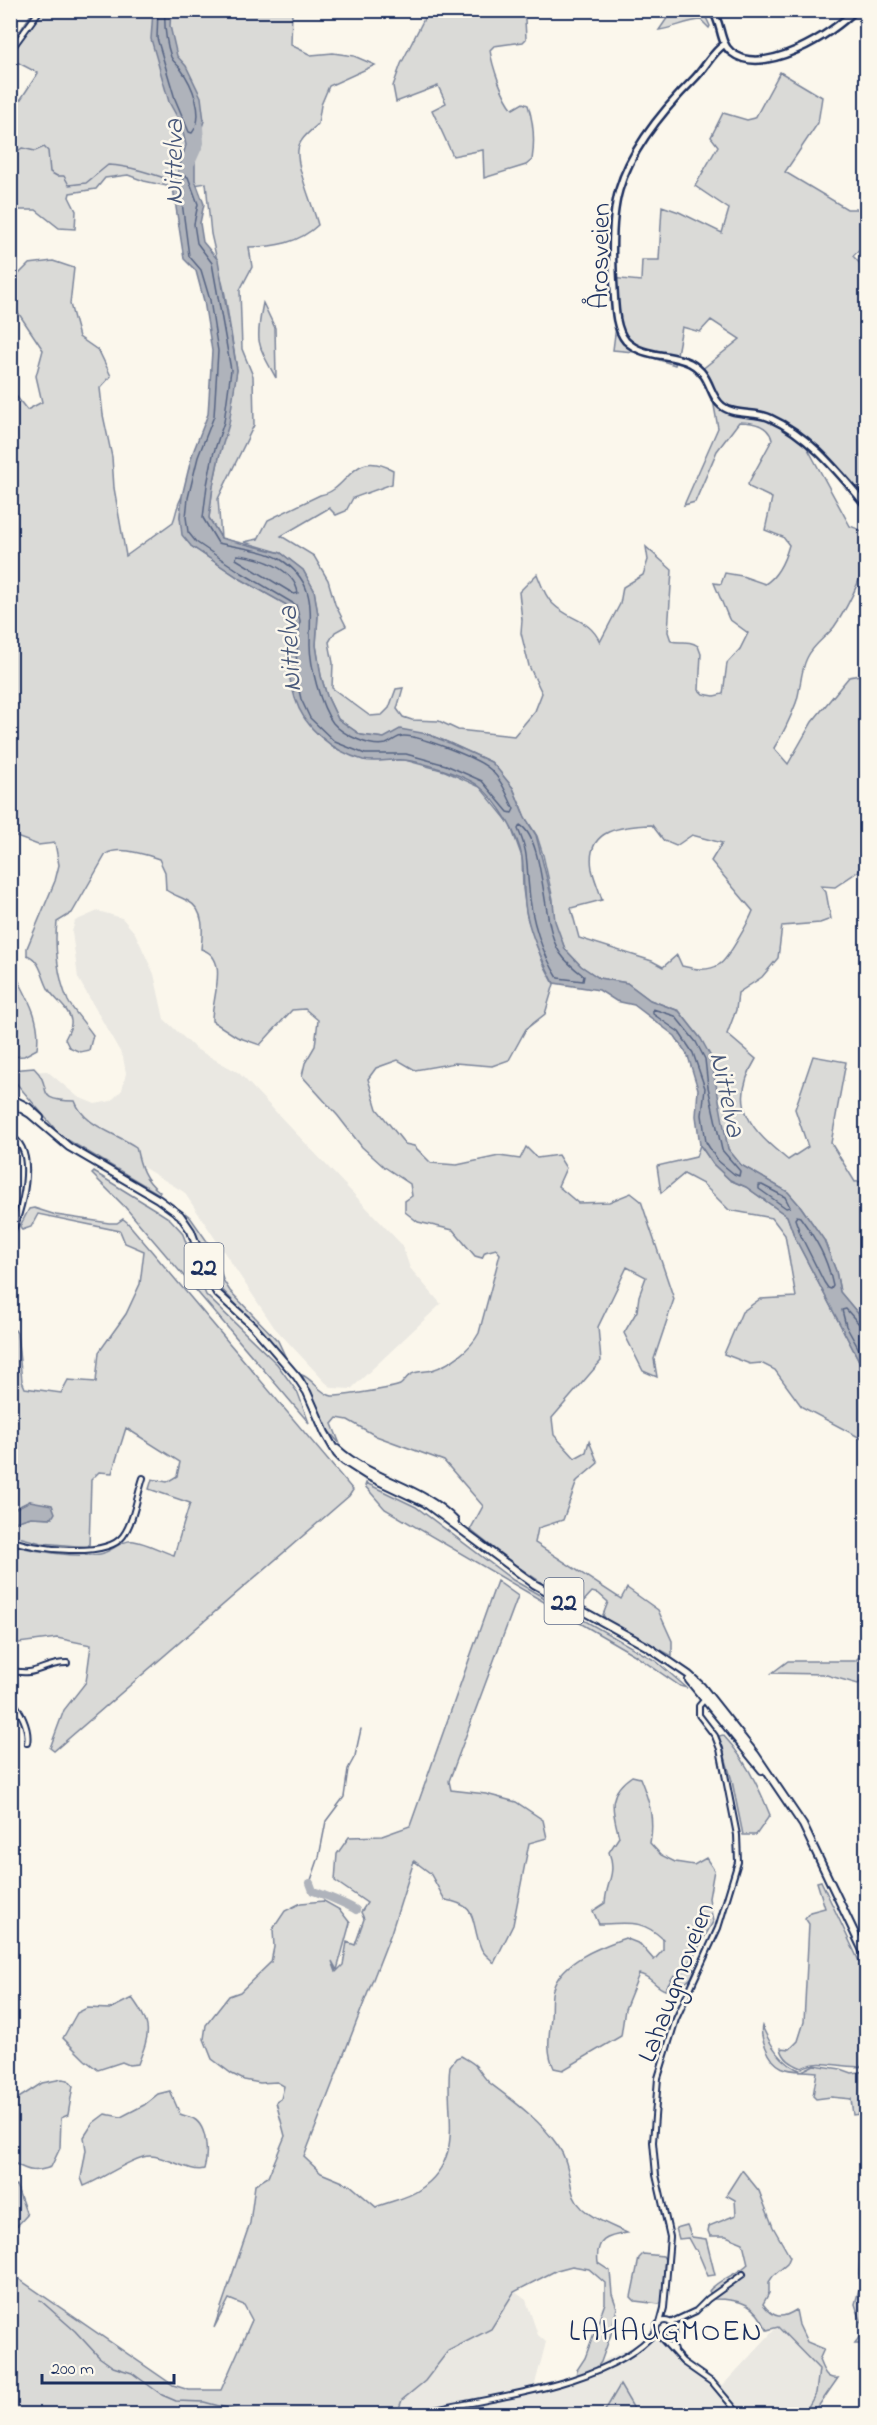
<svg xmlns="http://www.w3.org/2000/svg" width="877" height="2425" viewBox="0 0 877 2425" font-family="'Indie Flower',sans-serif">
<rect width="100%" height="100%" fill="#fbf7ec"/>
<filter id="ink" filterUnits="userSpaceOnUse"><feTurbulence type="fractalNoise" baseFrequency=".0167" numOctaves="2"/><feDisplacementMap in="SourceGraphic" scale="12" xChannelSelector="R" yChannelSelector="G"/><feConvolveMatrix kernelMatrix="1 2 1 2 8 2 1 2 1" color-interpolation-filters="sRGB"/></filter>
<g filter="url(#ink)">
<path fill="#eae8e2" d="M 98,911 L 122,918 L 135,933 L 154,974 L 164,1019 L 196,1049 L 239,1073 L 402,1245 L 410,1268 L 441,1304 L 351,1389 L 333,1388 L 326,1383 L 274,1327 L 184,1192 L 93,1137 L 23,1088 L 25,1072 L 47,1071 L 78,1097 L 95,1104 L 111,1101 L 122,1090 L 126,1073 L 123,1057 L 78,978 L 72,932 L 75,921 Z
M 514,2291 L 526,2300 L 538,2335 L 546,2342 L 535,2384 L 557,2382 L 595,2370 L 601,2362 L 657,2334 L 676,2355 L 723,2385 L 777,2327 L 819,2369 L 816,2393 L 804,2414 L 397,2414 L 402,2400 L 425,2381 L 448,2351 L 491,2329 Z"/>
<path fill="#dadad7" stroke="#7a849a" stroke-width="1.5" fill-rule="evenodd" d="M 33,11 L 292,11 L 291,45 L 311,55 L 333,53 L 354,56 L 375,65 L 329,86 L 321,105 L 318,124 C 311,131 299,139 298,150 C 296,168 313,205 318,225 C 299,243 275,247 249,247 L 252,267 L 240,290 L 242,349 L 253,376 L 254,425 L 218,499 L 221,538 L 209,518 L 213,486 L 237,370 L 225,295 L 211,234 L 206,183 L 176,188 L 144,181 L 128,175 L 105,178 L 96,189 L 70,193 L 69,197 L 76,211 L 75,229 L 59,228 L 36,210 L 18,210 L 11,208 L 12,182 L 11,181 L 11,114 L 38,73 L 11,59 L 11,45 Z
M 428,11 L 518,11 L 518,13 L 525,19 L 526,39 L 523,42 L 494,46 L 490,50 C 492,66 503,98 513,109 L 523,103 L 528,105 C 534,124 535,141 532,160 L 526,165 L 484,178 L 483,150 L 453,156 L 432,110 L 446,103 L 438,86 L 396,102 L 393,86 L 401,64 Z
M 672,11 L 703,11 L 710,26 L 709,28 L 701,20 C 686,21 674,28 659,30 Z
M 780,72 L 822,97 L 818,123 L 785,172 L 847,209 L 866,209 L 866,244 L 853,256 L 863,267 L 866,267 L 866,502 L 802,438 L 850,526 C 855,528 863,530 866,535 C 876,555 846,610 834,627 C 825,638 813,645 807,658 C 800,672 801,689 796,703 C 790,719 783,734 774,748 L 788,764 L 812,722 L 849,677 L 866,674 L 866,866 L 835,887 L 821,886 L 826,892 L 831,919 L 820,923 L 782,926 L 778,958 L 762,977 L 738,993 L 736,1010 L 727,1034 L 756,1059 C 727,1106 752,1131 788,1160 L 808,1147 L 795,1109 L 813,1056 L 846,1062 L 831,1143 L 855,1182 L 866,1181 L 866,1323 L 840,1292 L 836,1271 L 824,1240 L 801,1207 L 788,1192 L 741,1165 L 728,1149 L 717,1098 L 701,1039 L 679,1011 L 650,1000 L 627,983 L 599,978 L 581,966 L 565,949 L 554,921 L 553,899 L 543,855 L 537,836 L 525,817 L 513,788 L 491,762 L 447,742 L 427,734 L 384,738 L 361,735 L 338,719 L 327,696 L 321,676 L 316,645 L 318,615 L 314,590 L 303,570 L 281,553 L 244,542 L 258,539 L 268,520 L 320,495 C 349,491 351,447 393,470 L 392,484 L 353,498 L 346,511 L 336,515 L 329,508 L 281,536 L 314,556 L 328,580 L 335,604 L 346,626 L 335,632 L 329,642 L 333,663 L 332,688 L 370,716 L 382,715 L 389,708 L 396,689 L 403,688 L 397,709 L 403,717 L 412,720 L 439,721 L 458,730 L 514,736 L 535,711 L 542,693 L 529,666 L 521,633 L 522,620 L 519,592 L 537,574 C 541,584 545,597 553,604 C 570,621 589,618 600,642 L 620,604 L 623,587 L 643,575 L 648,560 L 646,547 L 672,570 L 668,632 L 671,641 C 681,644 688,639 698,646 L 701,654 L 699,690 L 703,694 L 714,696 L 723,694 L 727,663 L 740,649 L 748,633 L 729,619 L 714,583 L 721,584 L 725,573 L 742,576 L 765,584 C 778,576 785,559 789,545 L 783,537 L 765,530 L 772,498 L 749,487 L 748,484 L 772,440 C 769,425 752,422 739,422 L 717,451 L 695,502 L 684,505 L 718,428 L 713,400 L 704,381 L 696,374 L 740,339 L 711,320 L 700,332 L 682,327 L 675,365 L 634,352 L 613,350 L 616,326 L 611,278 L 641,281 L 642,260 L 659,260 L 662,206 L 679,212 L 722,233 L 729,209 L 695,186 L 718,146 L 711,137 L 723,113 L 747,120 L 755,118 ZM 652,825 L 664,841 L 676,846 L 692,835 L 722,843 L 711,861 L 753,911 C 749,921 728,959 720,964 C 708,972 694,969 682,966 L 677,955 L 663,967 L 652,961 L 579,938 L 571,908 L 602,900 C 599,889 594,879 592,869 C 585,828 623,826 652,825 Z
M 53,261 L 74,268 L 70,304 L 79,337 L 99,351 L 111,376 L 100,388 L 103,415 L 112,457 L 114,488 L 126,556 L 173,522 C 177,512 176,507 182,496 L 180,517 L 191,546 L 239,578 L 292,608 L 294,621 L 289,674 L 332,747 L 364,760 L 405,760 L 445,771 L 480,787 L 510,824 L 522,857 L 523,889 L 527,917 L 543,963 L 554,984 L 545,1014 L 526,1029 L 509,1060 L 492,1066 L 455,1063 L 415,1070 L 398,1060 L 376,1068 L 368,1079 L 377,1109 L 405,1144 L 414,1146 L 431,1163 L 457,1165 L 499,1156 L 520,1159 L 526,1147 L 537,1158 L 558,1155 L 566,1168 L 558,1186 L 578,1203 L 609,1202 L 631,1193 L 641,1201 L 674,1299 L 654,1359 L 657,1377 L 643,1371 L 624,1333 L 637,1311 L 639,1296 L 646,1277 L 627,1267 L 598,1327 L 601,1361 L 552,1418 L 554,1435 L 575,1458 L 586,1452 L 589,1441 L 598,1463 L 577,1481 L 563,1520 L 538,1528 L 535,1543 L 621,1599 L 627,1588 L 658,1610 L 672,1641 L 672,1656 L 607,1621 L 603,1615 L 608,1602 L 599,1594 L 592,1592 L 581,1604 C 541,1586 507,1559 473,1532 L 470,1530 L 483,1506 L 444,1461 L 376,1436 L 348,1420 L 337,1418 L 332,1424 L 340,1444 L 327,1429 L 302,1375 C 313,1379 320,1394 332,1396 C 338,1397 394,1388 400,1385 C 404,1382 406,1377 410,1375 C 417,1370 425,1372 432,1370 C 451,1364 470,1350 479,1333 L 500,1254 L 496,1249 L 485,1252 L 482,1258 L 475,1256 L 453,1230 L 418,1222 L 405,1212 L 405,1201 L 412,1196 L 410,1184 L 383,1166 L 362,1147 L 338,1116 L 302,1076 L 305,1063 L 315,1046 L 318,1020 L 305,1009 L 292,1010 L 260,1045 L 237,1037 L 212,1021 C 211,999 231,958 201,949 C 203,932 205,910 188,901 C 181,897 173,895 166,890 L 165,872 L 159,859 C 145,854 118,846 106,854 L 72,913 L 57,922 C 54,946 58,978 68,1001 C 72,1009 87,1026 93,1035 L 89,1050 L 80,1052 L 69,1047 L 65,1039 C 68,1033 72,1027 71,1021 C 70,1009 55,1000 49,990 C 42,978 41,960 27,955 L 27,948 L 55,881 L 59,865 L 55,843 L 38,845 L 11,835 L 10,388 L 27,410 L 42,402 L 36,376 L 43,350 L 11,302 L 11,282 L 29,264 Z
M 263,303 L 275,328 L 276,378 C 257,344 255,342 263,303 Z
M 10,964 C 24,993 42,1016 37,1049 L 24,1056 L 11,1057 Z
M 34,1068 C 55,1088 31,1101 75,1101 C 84,1126 114,1132 136,1147 C 140,1166 144,1180 160,1192 L 159,1194 L 61,1136 L 11,1077 L 11,1070 Z
M 700,1145 L 713,1164 L 730,1180 L 746,1187 L 787,1216 L 795,1238 L 866,1374 L 866,1441 L 802,1407 L 775,1370 L 761,1363 L 750,1364 L 724,1354 L 742,1312 L 760,1299 L 796,1297 L 785,1235 L 772,1218 L 729,1210 L 703,1184 L 684,1174 L 661,1193 L 657,1166 L 696,1157 Z
M 94,1172 L 159,1212 L 170,1219 L 182,1232 L 206,1295 L 277,1364 L 298,1393 L 309,1423 L 125,1207 L 92,1174 Z
M 34,1208 L 56,1215 L 109,1223 L 117,1223 L 123,1219 L 127,1222 L 353,1490 L 349,1496 L 54,1751 L 50,1748 L 64,1710 L 86,1682 L 91,1645 L 57,1638 L 11,1644 L 10,1565 L 15,1560 L 15,1555 L 11,1550 L 11,1545 C 35,1551 74,1558 100,1554 C 112,1552 122,1539 134,1541 C 147,1543 161,1551 174,1555 L 190,1503 L 149,1489 L 152,1479 L 167,1482 L 177,1476 L 180,1462 L 126,1428 L 112,1473 L 99,1472 L 91,1480 L 89,1547 L 41,1543 L 11,1535 L 11,1519 L 15,1522 L 31,1517 L 52,1518 L 30,1501 L 12,1510 L 11,1517 L 11,1328 L 15,1330 L 17,1333 L 22,1381 L 25,1388 L 61,1393 L 68,1380 L 96,1382 L 99,1352 L 126,1314 L 140,1284 L 144,1251 L 125,1243 L 120,1231 L 38,1214 L 31,1227 L 22,1230 L 20,1226 L 29,1209 Z
M 185,1213 L 190,1217 L 216,1254 L 223,1280 L 230,1291 L 278,1341 L 286,1358 L 217,1284 Z
M 366,1483 L 416,1507 L 513,1580 L 656,1661 L 687,1688 L 680,1686 L 633,1654 L 385,1509 L 365,1486 Z
M 497,1581 L 518,1596 L 449,1781 L 451,1790 L 486,1794 L 516,1802 L 543,1820 L 547,1838 L 529,1843 L 513,1925 L 494,1963 C 490,1958 483,1954 481,1948 C 470,1922 480,1905 445,1900 L 430,1873 L 414,1861 L 391,1933 L 304,2157 L 321,2173 L 350,2185 L 376,2207 C 389,2201 407,2199 419,2190 C 467,2158 444,2113 450,2066 L 456,2058 L 461,2056 C 466,2059 472,2062 476,2066 C 481,2072 485,2080 491,2084 C 515,2102 541,2121 558,2146 C 567,2158 569,2176 572,2190 C 576,2214 608,2224 627,2233 C 607,2236 595,2239 598,2263 L 610,2271 L 612,2294 L 617,2308 L 611,2334 L 601,2362 L 595,2370 L 576,2376 L 577,2370 L 585,2358 L 605,2303 L 605,2283 L 589,2269 L 572,2266 L 557,2270 L 514,2292 L 491,2329 L 448,2351 L 425,2381 L 402,2400 L 397,2414 L 11,2414 L 10,2273 L 173,2385 L 189,2390 L 221,2390 L 252,2320 L 244,2305 L 229,2299 L 214,2328 L 250,2223 L 255,2185 L 268,2177 L 285,2136 L 276,2102 L 281,2099 L 284,2086 L 277,2082 L 260,2083 L 244,2080 L 232,2074 L 212,2059 L 204,2039 L 206,2025 L 229,1996 L 240,1992 L 271,1962 L 274,1947 L 273,1929 L 285,1911 L 301,1903 L 324,1901 L 340,1910 L 350,1923 L 337,1970 L 332,1961 L 336,1972 L 343,1965 L 347,1942 L 355,1945 L 364,1919 L 361,1912 L 367,1903 L 335,1881 L 337,1854 L 349,1837 L 382,1836 L 410,1826 Z
M 866,1650 L 866,1677 L 858,1684 L 823,1674 L 772,1673 L 788,1661 L 855,1661 Z
M 723,1735 C 744,1757 759,1787 770,1815 L 756,1835 L 743,1835 L 732,1781 L 719,1736 Z
M 632,1776 L 640,1778 C 649,1800 655,1819 650,1843 L 661,1855 L 675,1862 L 694,1865 L 706,1858 L 714,1870 L 709,1898 L 713,1922 L 687,1967 L 695,1969 L 691,1978 L 685,1983 L 680,1982 L 674,1975 L 665,1990 C 654,1986 651,1976 639,1974 L 625,2009 L 621,2036 L 563,2070 L 554,2068 C 546,2051 549,2036 551,2018 C 552,2009 550,1994 554,1986 C 565,1959 601,1947 625,1938 L 640,1944 L 654,1960 L 663,1950 L 663,1939 C 641,1918 627,1924 599,1924 L 593,1911 L 605,1903 C 606,1883 617,1874 609,1852 L 619,1837 C 613,1812 605,1794 632,1776 Z
M 821,1881 L 866,1976 L 866,2066 C 843,2070 822,2057 802,2068 C 792,2064 783,2059 781,2048 L 790,2049 L 798,2041 L 804,2022 L 809,1924 L 805,1918 L 810,1912 L 825,1908 L 817,1882 Z
M 132,1998 C 153,2026 150,2033 138,2064 L 129,2065 L 122,2062 L 98,2070 L 85,2060 L 63,2038 L 77,2013 L 87,2008 L 110,2009 Z
M 762,2026 C 770,2044 781,2064 802,2071 L 814,2065 L 841,2069 L 852,2073 L 866,2071 L 866,2113 L 853,2115 L 851,2099 L 831,2097 L 816,2099 L 813,2096 L 817,2072 C 795,2069 777,2076 766,2048 C 763,2041 760,2033 762,2026 Z
M 62,2079 L 68,2080 L 73,2086 L 68,2115 L 61,2118 L 60,2148 L 51,2167 C 37,2172 29,2172 16,2164 L 11,2167 L 11,2103 L 42,2083 Z
M 170,2091 L 180,2114 C 184,2116 191,2117 194,2119 C 208,2127 208,2157 204,2169 C 191,2173 168,2157 151,2156 C 135,2155 101,2180 84,2186 L 81,2178 L 86,2150 L 84,2137 L 93,2123 L 105,2114 L 121,2117 L 144,2105 L 158,2094 Z
M 742,2170 L 759,2191 L 773,2227 L 790,2257 L 787,2264 L 773,2276 L 769,2282 L 769,2293 L 763,2304 C 774,2319 782,2319 796,2310 L 799,2325 L 807,2342 L 824,2349 L 819,2360 C 823,2370 826,2380 838,2378 L 813,2414 L 804,2414 L 816,2393 L 819,2369 L 778,2327 L 767,2330 C 755,2304 742,2299 714,2299 L 709,2291 C 719,2278 736,2276 748,2264 L 743,2243 L 726,2236 L 710,2236 L 708,2231 L 709,2226 L 736,2215 L 735,2200 L 726,2195 Z
M 16,2185 L 27,2215 L 18,2225 L 11,2228 L 11,2187 Z
M 687,2225 L 692,2237 L 706,2239 L 715,2275 L 708,2276 L 697,2250 L 694,2249 L 688,2238 L 679,2239 L 676,2228 Z
M 643,2254 L 663,2256 L 665,2259 L 662,2302 L 659,2304 L 635,2301 L 631,2297 L 639,2258 Z
M 866,2255 L 866,2344 L 854,2344 C 869,2327 860,2321 855,2304 L 861,2282 L 859,2274 L 860,2257 Z
M 620,2385 L 637,2414 L 603,2414 Z"/>
<path fill="#afb3bb" stroke="#747e96" stroke-width="1.5" d="M 153,11 L 171,11 L 170,26 L 177,56 L 186,66 L 201,97 L 204,121 L 195,149 L 195,180 L 204,204 L 200,223 L 203,242 L 218,260 L 237,370 L 229,424 L 219,457 L 213,486 L 209,518 L 221,538 L 281,553 L 303,570 L 314,590 L 318,615 L 316,645 L 321,676 L 327,696 L 338,719 L 361,735 L 384,738 L 400,729 L 427,734 L 447,742 L 491,762 L 496,767 L 513,788 L 525,818 L 536,835 L 553,903 L 555,921 L 565,949 L 581,966 L 599,978 L 627,983 L 650,1000 L 679,1011 L 701,1039 L 711,1057 L 728,1149 L 741,1165 L 788,1192 L 801,1207 L 824,1240 L 836,1271 L 840,1292 L 866,1323 L 866,1374 L 795,1238 L 787,1216 L 746,1187 L 730,1180 L 713,1164 L 700,1145 L 696,1116 L 698,1089 L 688,1056 L 675,1036 L 634,1005 L 616,1001 L 599,990 L 554,983 C 543,962 532,939 527,916 C 522,896 525,876 522,857 C 518,835 498,801 480,787 C 467,776 420,761 403,760 C 390,759 375,763 363,760 C 332,751 304,728 295,698 C 293,690 289,680 289,672 C 289,650 296,630 292,608 L 239,578 L 191,546 L 182,535 L 180,517 L 182,496 L 192,455 L 208,414 L 212,351 L 204,301 L 196,271 L 184,259 L 173,188 L 186,145 L 181,124 L 169,102 L 151,39 Z
M 30,1501 L 52,1505 L 55,1513 L 52,1518 L 31,1517 L 15,1522 L 11,1519 L 12,1510 Z"/>
<g fill="none" stroke-linecap="round" stroke-linejoin="round">
<path stroke="#566483" stroke-width="1.5" d="M 158,10 L 157,38 L 175,99 L 189,132 L 192,133 C 206,116 192,84 180,68 C 177,64 173,62 171,57 C 166,42 164,26 165,10
M 184,176 L 188,177 L 198,204 L 194,224 L 197,243 L 212,263 L 231,370 L 224,422 L 213,455 L 207,485 L 203,518 L 218,543 C 238,548 263,549 280,559 C 316,582 310,608 310,644 C 310,665 320,706 333,723 C 343,735 371,748 386,744 C 392,742 397,736 403,736 C 419,735 480,759 491,770 C 503,782 507,795 514,809 L 512,813 L 508,812 L 482,781 L 446,765 L 406,754 L 365,754 L 335,742 L 310,718 L 301,699 L 295,673 L 300,621 L 296,605 L 242,573 L 196,542 L 188,532 L 186,517 L 188,498 L 198,457 L 214,416 L 218,351 L 210,300 L 201,270 L 189,256 L 180,187 Z
M 237,555 C 259,557 294,568 298,593 L 294,594 L 236,559 Z
M 520,825 C 546,840 541,926 560,953 C 566,962 576,970 584,976 L 583,981 L 558,978 C 542,953 531,919 529,889 C 526,863 529,854 518,829 Z
M 653,1009 L 675,1016 L 696,1042 L 705,1059 L 708,1087 L 722,1150 L 740,1171 L 739,1176 L 734,1174 L 717,1160 L 706,1142 L 702,1115 L 705,1088 L 693,1053 L 679,1032 L 653,1014 Z
M 759,1185 L 762,1185 L 785,1197 L 790,1207 L 786,1208 L 759,1189 Z
M 797,1216 L 800,1217 C 816,1239 828,1259 833,1286 L 831,1289 L 828,1288 L 824,1282 L 801,1236 L 795,1219 Z
M 866,1327 L 860,1325 L 846,1309 L 842,1310 L 846,1326 L 866,1362"/>
<path stroke="#747e96" stroke-width="1.5" d="M 10,157 L 22,148 L 35,151 L 44,147 L 48,151 L 50,172 L 57,176 L 64,176 L 69,185 L 86,183 L 108,165 C 131,166 153,174 176,182
M 310,1883 L 319,1857 L 326,1821 L 344,1797 L 348,1769 L 355,1756 L 361,1729
M 40,2300 L 75,2331 L 99,2357 L 113,2367 L 132,2373 L 162,2395 L 176,2401 L 204,2402 L 249,2414"/>
<path stroke="#afb3bb" stroke-width="8" d="M 191,163 L 200,143 L 199,127
M 310,1883 L 313,1891 C 322,1894 349,1905 356,1910"/>
<defs>
<path id="minor" d="M 10,51 L 40,10
M 10,1136 C 40,1150 21,1214 10,1237
M 10,1540 C 34,1549 106,1559 123,1536 C 134,1521 137,1496 143,1478
M 10,1670 C 36,1678 42,1663 67,1663
M 10,1699 C 20,1709 30,1729 27,1743
M656 2330a9 9 0 1 1 18 0a9 9 0 1 1-18 0Z
M 660,2323 L 664,2308 L 670,2237 L 656,2175 L 653,2142 L 658,2078 L 676,2019 L 718,1928 L 738,1862 L 737,1835 L 720,1749 L 715,1736 L 699,1715 L 699,1706 L 705,1699
M 670,2323 L 696,2311 L 708,2299 L 743,2274
M 670,2337 L 674,2351
M 662,2339 L 683,2362 L 713,2383 L 739,2414
M 415,2414 C 483,2398 611,2387 656,2331"/>
<path id="secondary" d="M 712,10 C 722,23 719,42 731,52 C 763,78 833,34 855,10
M 725,44 C 713,51 705,68 695,78 C 665,108 631,148 619,190 C 611,218 612,260 614,289 C 615,305 615,329 626,341 C 643,358 671,353 690,363 C 712,375 708,395 722,406 C 734,416 755,411 770,418 C 810,436 838,472 866,505"/>
<path id="primary" d="M 10,1098 L 28,1107 L 40,1118
M 10,1102 L 30,1114 L 69,1147 L 158,1199 L 180,1215 L 191,1231 L 208,1277 L 217,1293 L 254,1327 L 297,1377 L 307,1392 L 325,1433 L 337,1454 L 344,1461 L 366,1475 L 425,1503 L 534,1584 L 648,1647 L 689,1675 L 702,1687 L 755,1754 L 803,1825 L 866,1957
M 337,1449 C 372,1481 422,1486 455,1521
M 689,1680 L 762,1770"/>
</defs>
<use href="#minor" stroke="#1b2f5e" stroke-width="8"/>
<use href="#secondary" stroke="#1b2f5e" stroke-width="10"/>
<use href="#primary" stroke="#1b2f5e" stroke-width="10"/>
<use href="#minor" stroke="#fbf7ec" stroke-width="4"/>
<use href="#secondary" stroke="#fbf7ec" stroke-width="5"/>
<use href="#primary" stroke="#fbf7ec" stroke-width="6"/>
</g>
</g>
<g text-anchor="middle" stroke-width="5" stroke-linejoin="round" paint-order="stroke">
<g fill="#fbf7ec" stroke="#5e6b89" stroke-width="1.5">
<rect x="184.5" y="1243" width="39" height="46" rx="4.5"/>
<rect x="544.5" y="1578" width="39" height="46" rx="4.5"/>
</g>
<g font-size="26" font-weight="bold" fill="#1b2f5e">
<text x="204" y="1275">22</text>
<text x="564" y="1610">22</text>
</g>
<g font-size="27" fill="#1b2f5e" stroke="#fbf7ec">
<text transform="translate(599 256) rotate(-89)" y="9">Årosveien</text>
<text transform="translate(675 1982) rotate(-69)" y="9">Lahaugmoveien</text>
</g>
<g font-size="28" font-style="italic" fill="#47577a" stroke="#fbf7ec">
<text transform="translate(172 162) rotate(-90)" y="10">Nittelva</text>
<text transform="translate(288 649) rotate(-93)" y="10">Nittelva</text>
<text transform="translate(729 1094) rotate(78)" y="10">Nittelva</text>
</g>
<g font-size="30" letter-spacing="1.5" fill="#1b2f5e" stroke="#fbf7ec">
<text x="666" y="2340">LAHAUGMOEN</text>
</g>
</g>
<rect width="877" height="2425" fill="none" stroke="#fbf7ec" stroke-width="36"/>
<rect x="18" y="18" width="841" height="2389" fill="none" stroke="#1b2f5e" stroke-width="2" filter="url(#ink)"/>
<path d="M42 2374v9h132v-9" fill="none" stroke="#1b2f5e" stroke-width="3"/>
<text x="51" y="2374" font-size="18" fill="#1b2f5e" stroke="#fbf7ec" stroke-width="4.5" paint-order="stroke">200 m</text>
</svg>
